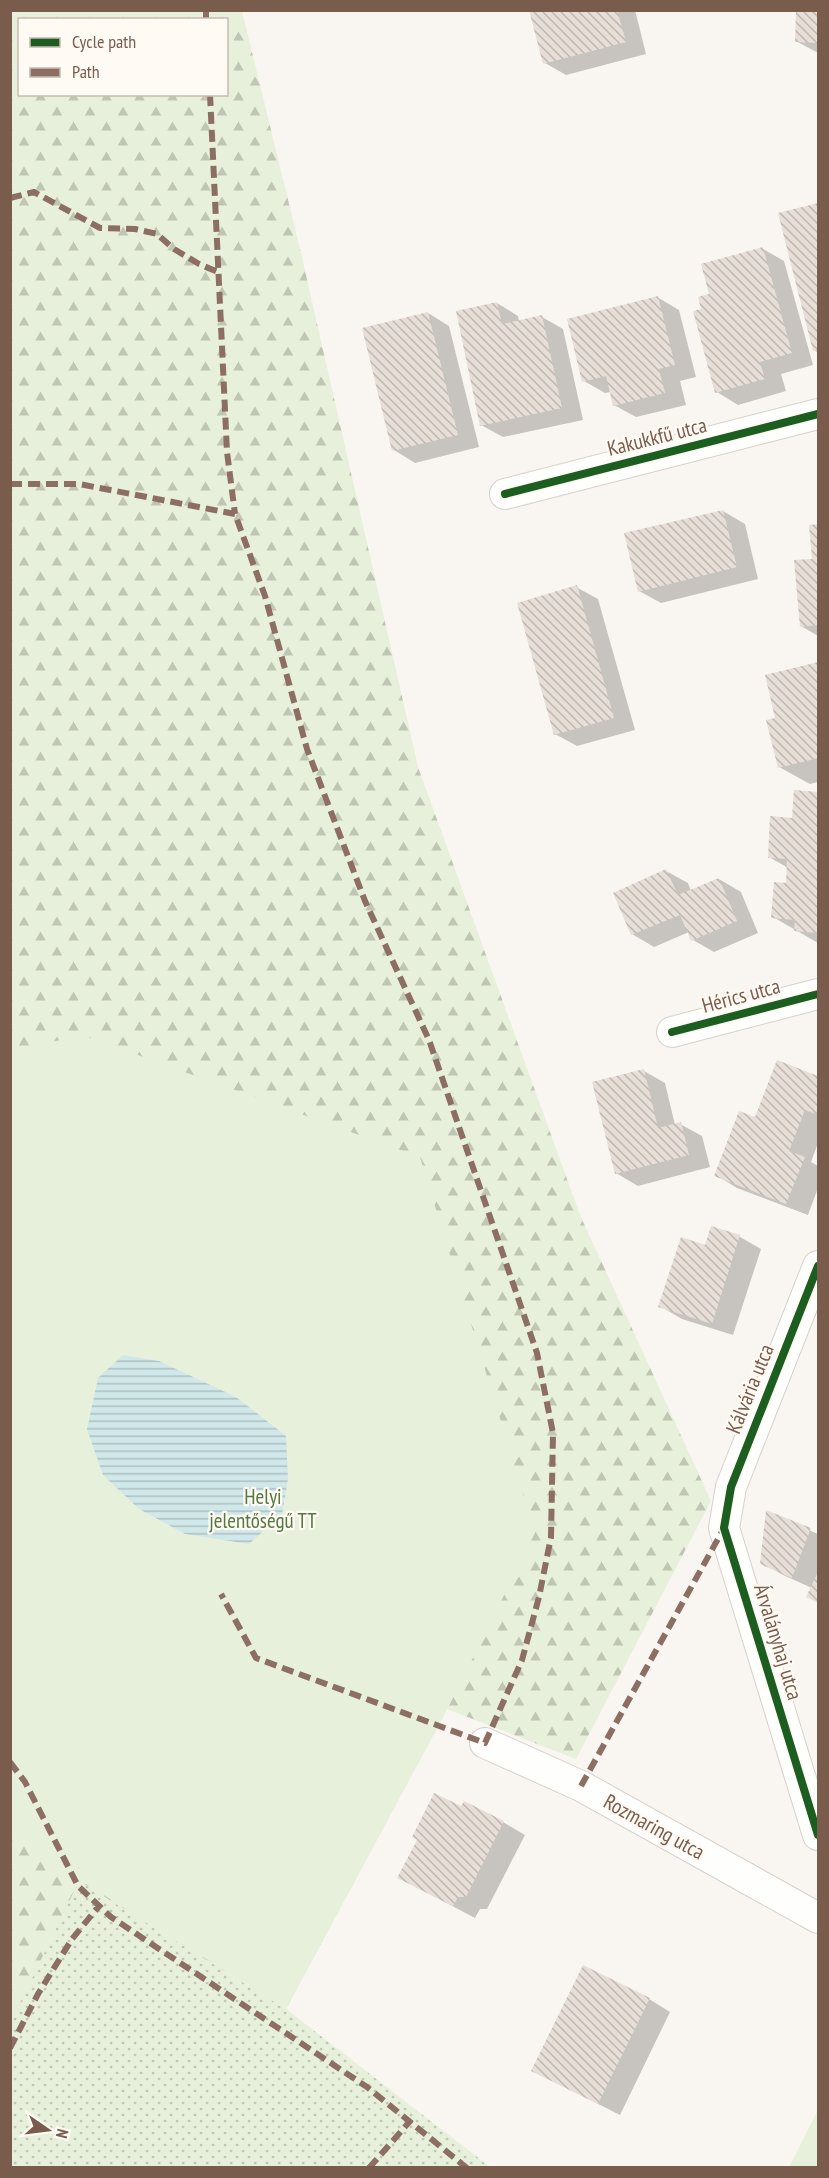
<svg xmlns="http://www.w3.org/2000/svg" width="829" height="2178" viewBox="0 0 829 2178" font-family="'PT Sans Narrow',sans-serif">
<defs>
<pattern id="grass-dots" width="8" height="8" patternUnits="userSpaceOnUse" patternTransform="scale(1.5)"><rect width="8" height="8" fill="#e7f0db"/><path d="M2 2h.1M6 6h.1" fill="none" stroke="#c0c6b4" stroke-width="1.8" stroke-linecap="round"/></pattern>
<pattern id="forest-firs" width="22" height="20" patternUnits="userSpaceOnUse" patternTransform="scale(1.5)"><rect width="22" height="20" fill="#e7f0db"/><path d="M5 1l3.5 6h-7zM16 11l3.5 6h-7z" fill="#c0c6b4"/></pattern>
<pattern id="water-rules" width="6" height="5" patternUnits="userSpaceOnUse" patternTransform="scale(1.5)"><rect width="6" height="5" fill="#d0e8ea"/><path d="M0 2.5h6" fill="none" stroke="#aebfc0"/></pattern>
<pattern id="building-back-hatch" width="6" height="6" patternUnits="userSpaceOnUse" patternTransform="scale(1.5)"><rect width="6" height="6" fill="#e6ded7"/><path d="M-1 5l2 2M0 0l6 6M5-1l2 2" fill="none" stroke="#bfb7b1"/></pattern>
</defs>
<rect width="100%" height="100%" fill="#f9f5f0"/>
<path fill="url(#grass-dots)" d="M 79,1881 L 286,2009 L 490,2167 L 11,2167 L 10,2022 Z"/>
<path fill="url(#forest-firs)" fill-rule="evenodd" d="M 11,11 L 242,11 L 301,253 L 418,767 L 580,1215 L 711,1501 L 576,1759 L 447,1709 L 286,2009 L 79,1881 L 11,2022 ZM 20,20 L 226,20 L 226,94 L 20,94 Z"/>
<path fill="#e7f0db" d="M 85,1036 L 420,1157 L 535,1533 L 448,1708 L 286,2009 L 11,1837 L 10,1049 Z
M 818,2110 L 818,2167 L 789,2167 Z"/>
<path fill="url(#water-rules)" d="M 123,1355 L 159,1361 L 236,1397 L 286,1436 L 288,1479 L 282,1514 L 249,1544 L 185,1534 L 139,1509 L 103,1475 L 87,1429 L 98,1378 Z"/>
<path fill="#0003" d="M 531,10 L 635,10 L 646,54 L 566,75 L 545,63 Z
M 797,10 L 818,10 L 818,53 L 796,41 Z
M 818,204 L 818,353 L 814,350 L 780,214 Z
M 763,249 L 784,261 L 813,365 L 781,374 L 786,391 L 738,405 L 717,392 L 711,295 Z
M 657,297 L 679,310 L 696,377 L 680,381 L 686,405 L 636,417 L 614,405 L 611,392 L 605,393 L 584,381 Z
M 497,303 L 518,316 L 519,322 L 542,317 L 563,329 L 583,420 L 503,437 L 481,425 Z
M 428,313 L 449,326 L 479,447 L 415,463 L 394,450 Z
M 723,511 L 745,524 L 758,579 L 661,603 L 639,591 Z
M 811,526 L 818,526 L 818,636 L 801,626 L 813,560 Z
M 576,587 L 598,599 L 635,730 L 577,746 L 555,734 Z
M 818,664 L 818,782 L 810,784 L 779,767 L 777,719 L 766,677 Z
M 795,792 L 818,793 L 818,943 L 773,917 L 787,885 L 788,868 L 769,857 L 793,819 Z
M 666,871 L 688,883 L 691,891 L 719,879 L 741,892 L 758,933 L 714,952 L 693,940 L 689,932 L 654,947 L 632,934 Z
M 778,1062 L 818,1078 L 818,1143 L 811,1162 L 818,1166 L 818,1188 L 808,1215 L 737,1188 L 716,1175 L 756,1119 Z
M 644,1071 L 665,1083 L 675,1125 L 680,1124 L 702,1136 L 710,1167 L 638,1186 L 616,1173 Z
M 712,1228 L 740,1237 L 761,1249 L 733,1335 L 682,1319 L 660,1306 L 706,1246 Z
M 767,1512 L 818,1534 L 818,1602 L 808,1596 L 812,1588 L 783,1575 L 762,1563 Z
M 503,1822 L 525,1835 L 487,1909 L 480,1909 L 475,1918 L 399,1878 Z
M 649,1999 L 670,2012 L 620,2115 L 555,2082 Z"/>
<path fill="url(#building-back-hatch)" d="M 529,10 L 617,10 L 626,42 L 543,64 Z
M 796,10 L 818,10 L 818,43 L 795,42 Z
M 818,203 L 818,350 L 813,351 L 778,213 Z
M 763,247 L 792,353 L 760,362 L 765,379 L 715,393 L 693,311 L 701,309 L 698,297 L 709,294 L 701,264 Z
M 658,296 L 675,365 L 659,369 L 665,393 L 613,406 L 606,376 L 582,382 L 567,319 Z
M 497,302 L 502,324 L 542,315 L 562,408 L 480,426 L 456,311 Z
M 428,312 L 458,435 L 392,451 L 362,328 Z
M 723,510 L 737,567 L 638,592 L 624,533 Z
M 818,524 L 818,625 L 800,627 L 794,560 L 812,559 L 809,525 Z
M 577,585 L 614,718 L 554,735 L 517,603 Z
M 818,662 L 818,758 L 778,768 L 766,720 L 775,718 L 765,675 Z
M 794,790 L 818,792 L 818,933 L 794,931 L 795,920 L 771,918 L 774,882 L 786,883 L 787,859 L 768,858 L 770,816 L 792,818 Z
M 666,869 L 678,895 L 719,878 L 737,921 L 691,941 L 680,915 L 631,935 L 613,893 Z
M 777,1060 L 818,1076 L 818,1111 L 817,1114 L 805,1110 L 789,1151 L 805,1157 L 786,1204 L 714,1176 L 739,1111 L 755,1117 Z
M 644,1069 L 658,1128 L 681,1122 L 689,1155 L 615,1174 L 592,1082 Z
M 711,1226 L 740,1235 L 712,1324 L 658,1307 L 681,1237 L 705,1245 Z
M 766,1510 L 811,1528 L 792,1578 L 760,1564 Z
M 818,1572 L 818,1603 L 806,1597 Z
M 434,1793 L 461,1806 L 464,1801 L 504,1821 L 466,1897 L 458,1897 L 453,1906 L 397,1878 L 417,1840 L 412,1837 Z
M 583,1965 L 650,1998 L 598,2104 L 531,2071 Z"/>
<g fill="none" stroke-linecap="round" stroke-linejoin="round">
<defs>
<path id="minor" d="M 505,494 L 818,414
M 672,1032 L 818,994
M 818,1266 L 731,1487 L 724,1528 L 818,1835
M 485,1743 L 581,1786 L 818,1918"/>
</defs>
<use href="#minor" stroke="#d7d1cb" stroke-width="32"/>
<use href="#minor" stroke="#fefefd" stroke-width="30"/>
<path stroke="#8d6e63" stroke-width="6" stroke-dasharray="12 6" stroke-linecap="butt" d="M 206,10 L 206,20
M 210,94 L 227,452 L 235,514
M 10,198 L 34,192 L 100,228 L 135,229 L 157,234 L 174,249 L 199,264 L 220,273
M 10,484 L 79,484 L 235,514 L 265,596 L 307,749 L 365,901 L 429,1040 L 537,1353 L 553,1433 L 551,1537 L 539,1597 L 522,1660 L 485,1743 L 256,1658 L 221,1594
M 10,1762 L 25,1782 L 78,1886 L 111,1917 L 367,2087 L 467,2168
M 581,1786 L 724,1528
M 10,2048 L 38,1994 L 72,1939 L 99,1906
M 369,2168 L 411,2120"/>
<defs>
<path id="cycleway" d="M 505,494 L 818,414
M 672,1032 L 818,994
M 818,1266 L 731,1487 L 724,1528 L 818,1835"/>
</defs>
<use href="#cycleway" stroke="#fffaf3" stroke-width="11"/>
<use href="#cycleway" stroke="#1b5e20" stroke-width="8"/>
</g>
<g text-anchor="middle" stroke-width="4.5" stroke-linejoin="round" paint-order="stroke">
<g font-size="21" fill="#7a5c4d" stroke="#fffaf3">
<text transform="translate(657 437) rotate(-14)" y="7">Kakukkfű utca</text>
<text transform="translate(741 996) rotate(-15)" y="7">Hérics utca</text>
<text transform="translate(750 1389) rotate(-68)" y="7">Kálvária utca</text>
<text transform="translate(778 1642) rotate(73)" y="7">Árvalányhaj utca</text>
<text transform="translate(654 1827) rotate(29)" y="7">Rozmaring utca</text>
</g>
<g font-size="21" fill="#537a41" stroke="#fffaf3">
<text x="263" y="1504">Helyi<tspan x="263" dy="24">jelentőségű TT</tspan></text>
</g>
</g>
<rect width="829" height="2178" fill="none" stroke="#7a5c4d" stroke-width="24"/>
<rect x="18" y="18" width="210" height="78" fill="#fffaf3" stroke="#cabbb1" stroke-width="1.5"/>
<rect x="30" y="38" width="30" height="9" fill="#1b5e20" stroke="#cabbb1" stroke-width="1.5"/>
<text x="72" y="48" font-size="18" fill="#7a5c4d">Cycle path</text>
<rect x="30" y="68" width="30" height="9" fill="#8d6e63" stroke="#cabbb1" stroke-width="1.5"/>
<text x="72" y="78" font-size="18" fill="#7a5c4d">Path</text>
<g transform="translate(48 2130) rotate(104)" stroke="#fffaf3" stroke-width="4.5" paint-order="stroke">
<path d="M0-4.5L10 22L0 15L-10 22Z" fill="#7a5c4d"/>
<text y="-9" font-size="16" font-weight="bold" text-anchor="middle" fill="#7a5c4d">N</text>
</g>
</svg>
